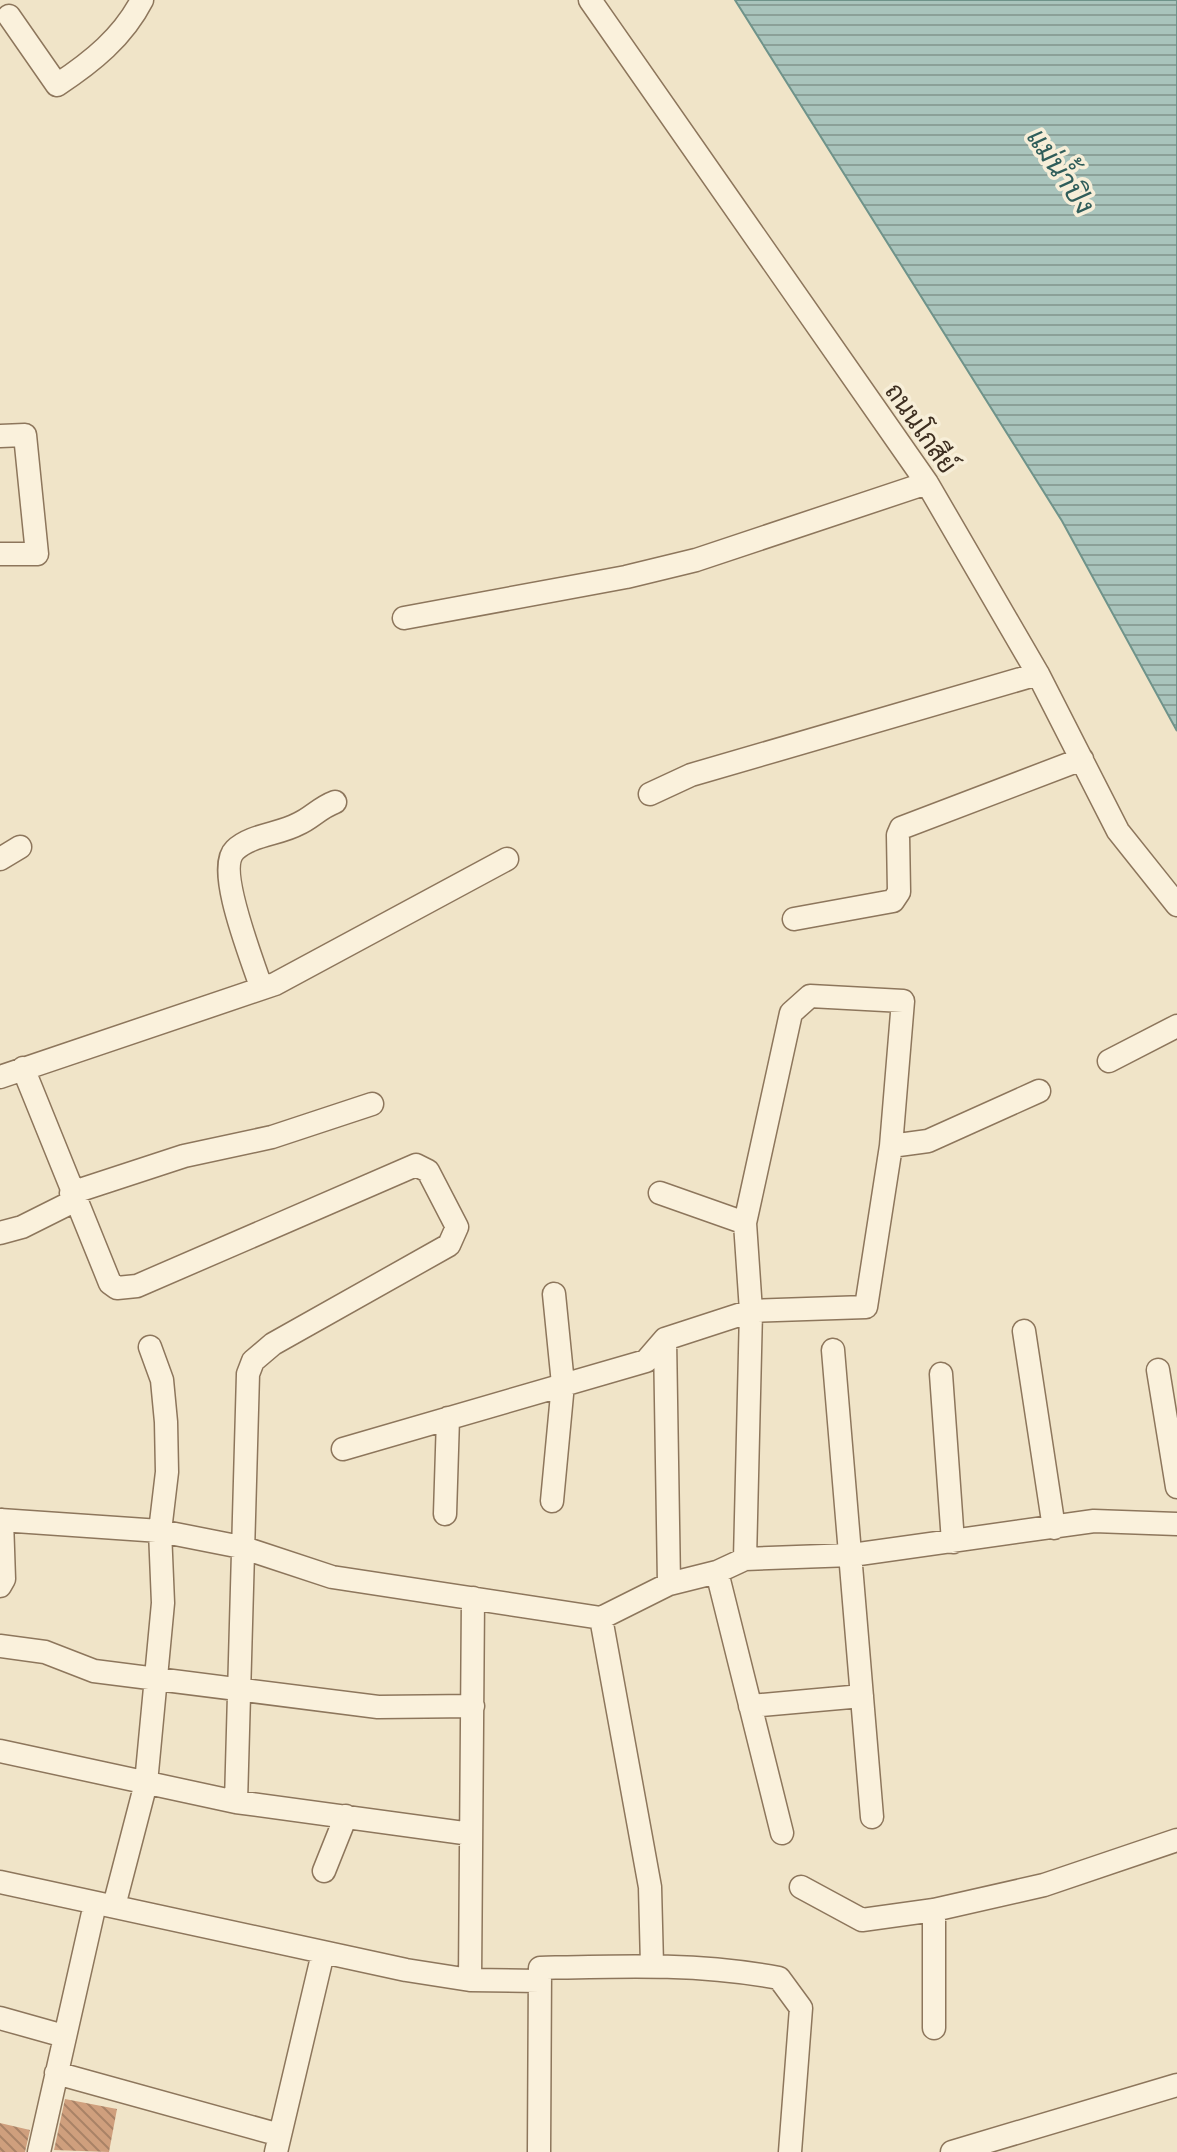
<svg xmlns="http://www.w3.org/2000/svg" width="1177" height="2152" viewBox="0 0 1177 2152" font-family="'IBM Plex Serif',Sarabun,serif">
<defs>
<pattern id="water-rules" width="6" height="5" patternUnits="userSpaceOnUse" patternTransform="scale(2)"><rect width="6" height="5" fill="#a9c4bc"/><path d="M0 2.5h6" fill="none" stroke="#8ba098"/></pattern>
<pattern id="building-back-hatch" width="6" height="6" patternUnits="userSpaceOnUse" patternTransform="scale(2)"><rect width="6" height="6" fill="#cf9f7d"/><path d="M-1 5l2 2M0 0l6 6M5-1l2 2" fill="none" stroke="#a98266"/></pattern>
</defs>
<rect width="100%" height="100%" fill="#f0e4c8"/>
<path fill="url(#water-rules)" stroke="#6f938a" stroke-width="2" d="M 735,0 L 1177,0 L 1177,731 L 1062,521 Z"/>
<path fill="url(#building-back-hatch)" d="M 65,2099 L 117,2109 L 109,2152 L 54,2150 Z
M 0,2123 L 30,2130 L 25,2152 L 0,2152 Z"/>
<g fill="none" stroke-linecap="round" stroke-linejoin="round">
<defs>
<path id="minor" d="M 590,0 L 927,483 L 1038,674 L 1118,831 L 1177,905
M 9,16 L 57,85 C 92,62 123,37 142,0
M 0,436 L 25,435 L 37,554 L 0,554
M 404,618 L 626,577 L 696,560 L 927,483
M 650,794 L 691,775 L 1038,674
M 0,859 L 20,847
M 794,919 L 893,901 L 899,892 L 898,835 L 901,828 L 1082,759
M 261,987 C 253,961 215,869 235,850 C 250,835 280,834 298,824 C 312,818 319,808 335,802
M 1109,1061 L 1177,1026
M 23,1068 L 110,1283 L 117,1288 L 137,1286 L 416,1165 L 428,1171 L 457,1227 L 449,1245 L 273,1344 L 253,1361 L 248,1374 L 236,1802
M 0,1077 L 275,984 L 507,859
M 891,1146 L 928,1141 L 1039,1091
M 71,1193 L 184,1156 L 272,1137 L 372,1104
M 660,1193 L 745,1223
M 0,1233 L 22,1227 L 74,1201
M 1024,1331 L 1054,1528
M 833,1350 L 872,1817
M 1158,1370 L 1177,1487
M 941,1374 L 953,1542
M 343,1449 L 646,1361 L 665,1339
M 552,1501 L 563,1384 L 554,1294
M 445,1514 L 448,1418
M 0,1520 L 160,1531 L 241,1547 L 332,1577 L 601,1618 L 669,1584 L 717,1572 L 745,1559 L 852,1555 L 1094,1521 L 1177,1524
M 717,1572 L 782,1833
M 669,1584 L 665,1339 L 751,1311 L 866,1307 L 891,1146 L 903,1001 L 810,996 L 791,1013 L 745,1223 L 751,1311 L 745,1559
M 0,1586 L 4,1579 L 2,1520
M 601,1618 L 650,1887 L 652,1965
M 0,1646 L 45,1652 L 94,1671 L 378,1707 L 473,1706
M 750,1706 L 862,1696
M 0,1751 L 236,1802 L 471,1834
M 324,1871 L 346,1816
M 0,1882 L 406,1970 L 470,1980 L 539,1981
M 801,1887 L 862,1920 L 934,1910 L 1044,1885 L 1177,1840
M 114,1906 L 146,1783 L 163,1603 L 160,1531 L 167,1472 L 166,1422 L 162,1380 L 150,1347
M 470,1980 L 473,1598
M 0,2018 L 64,2036
M 934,2028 L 934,1910
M 56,2073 L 280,2135
M 39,2152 L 95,1904
M 276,2152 L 323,1953
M 539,2152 L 540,1968 C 623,1966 698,1963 779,1978 L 801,2008 L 790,2152
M 952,2152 L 1177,2085"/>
</defs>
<use href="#minor" stroke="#8d765c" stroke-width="25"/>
<use href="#minor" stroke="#faf1dc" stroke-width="22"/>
</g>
<g text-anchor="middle" stroke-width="7" stroke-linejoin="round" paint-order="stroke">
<g font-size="26" fill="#3d2e20" stroke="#f7eed8">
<text transform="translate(921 428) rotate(55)" y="9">ถนนโกสีย์</text>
</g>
<g font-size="28" font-style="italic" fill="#2f5d5a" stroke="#f7eed8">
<text transform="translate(1061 171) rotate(56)" y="10">แม่น้ำปิง</text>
</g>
</g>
</svg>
